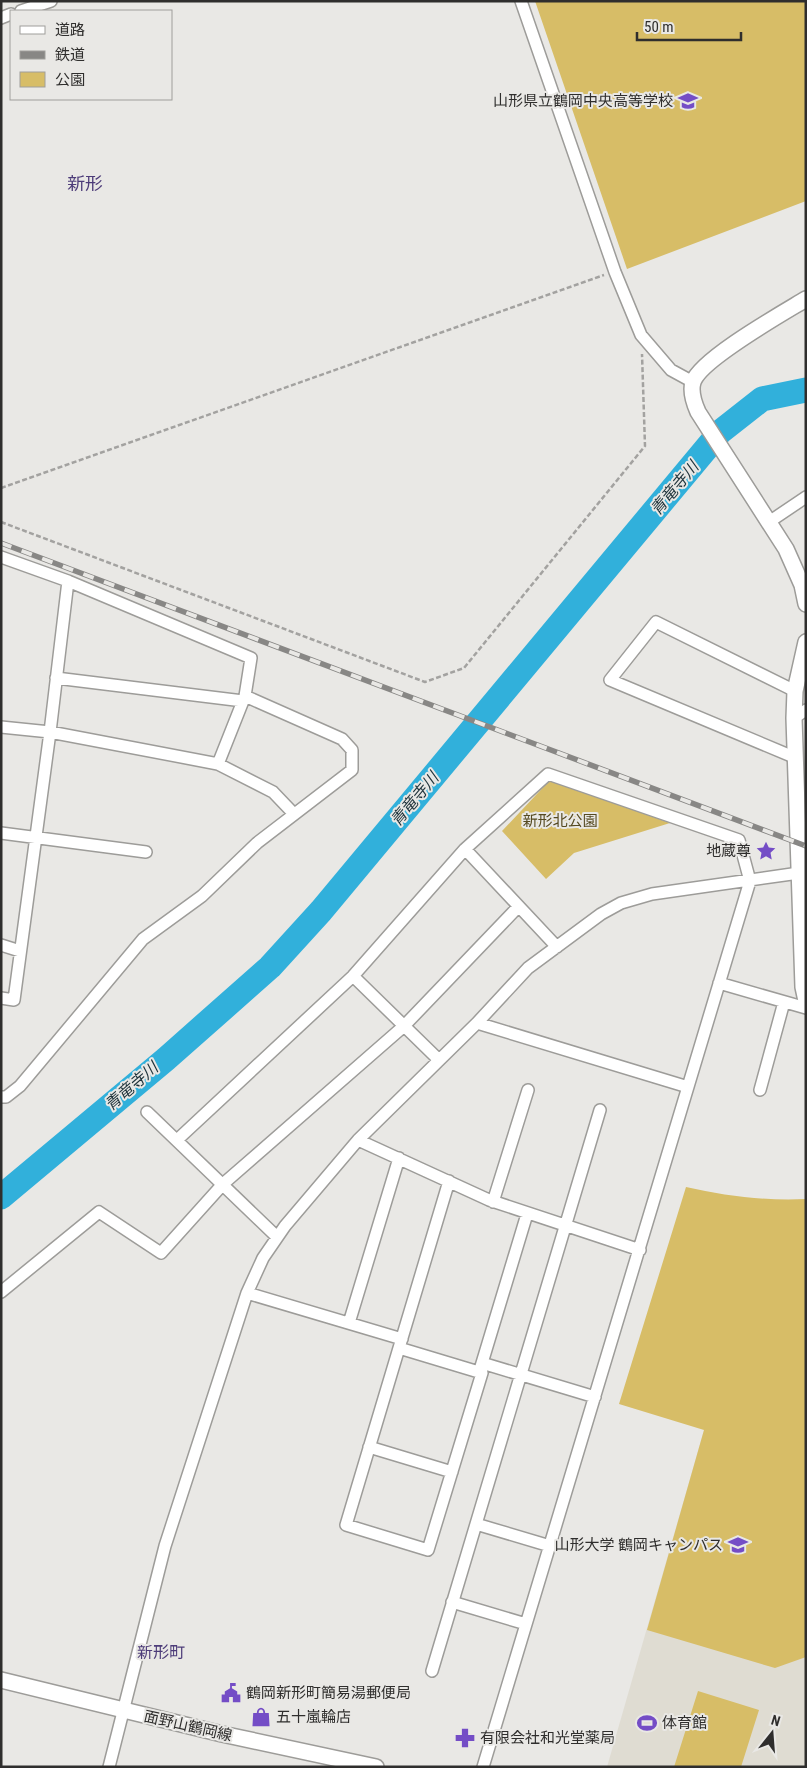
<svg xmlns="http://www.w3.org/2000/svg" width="807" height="1768" viewBox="0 0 807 1768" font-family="'Roboto Condensed','Noto Sans JP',sans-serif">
<rect width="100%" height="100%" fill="#e9e8e5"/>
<path fill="#dfdcd2" d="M 704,1430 L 806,1461 L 806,1767 L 607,1767 Z"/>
<path fill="#d7bd67" d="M 535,1 L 806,1 L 806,201 L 627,269 Z
M 550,780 L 670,823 L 574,853 L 546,879 L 502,831 Z
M 686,1187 C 725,1196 766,1201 806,1199 L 806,1657 L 775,1668 L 647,1630 L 704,1430 L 619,1404 Z
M 698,1691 L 759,1710 L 741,1767 L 674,1767 Z"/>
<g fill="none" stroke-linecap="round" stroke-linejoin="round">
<path stroke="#31b0db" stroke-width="25" d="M 1,1197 L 166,1059 L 270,967 L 321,911 L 720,432 L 762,399 L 806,390"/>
<defs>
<path id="street" d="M 521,1 L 615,272 L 641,335 L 671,370 L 693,382
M 21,11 L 51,1
M 1,18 L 11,14
M 769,522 L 806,497
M 1,557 L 68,581 L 50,732 L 218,764 L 273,792 L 294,814
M 68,581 L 251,658 L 245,696
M 56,678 L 243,701
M 795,691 L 656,622 L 610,680 L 796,758
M 794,718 L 806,710
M 1,727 L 50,732 L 14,1000 L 1,998
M 1,833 L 146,852
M 465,849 L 557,947
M 1,945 L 20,951
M 353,976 L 439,1060
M 719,983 L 806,1008
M 477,1023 L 688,1087
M 760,1090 L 784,1002
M 1,1097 L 6,1097 L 20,1086 L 143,939 L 202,896 L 257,843 L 352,770 L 352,750 L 342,739 L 245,696 L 218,764
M 147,1112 L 277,1237
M 177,1140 L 353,976 L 465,849 L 548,774 L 739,840 L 750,881 L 483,1767
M 358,1140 L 489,1200 L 640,1250
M 493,1202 L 528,1090
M 1,1292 L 99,1212 L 161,1253 L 223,1184 L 404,1026 L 518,907
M 247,1293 L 402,1339
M 349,1323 L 399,1158
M 399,1348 L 482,1373 L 428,1550 L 346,1525 C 380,1410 415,1296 449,1181
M 482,1363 L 595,1397
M 479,1373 L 527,1214
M 369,1447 L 452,1472
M 476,1524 L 550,1546
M 452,1602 L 526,1624
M 432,1671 L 600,1110
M 109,1767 L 165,1546 L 247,1293 L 263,1258 L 285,1226 L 358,1140 L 477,1023 L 528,968 L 601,914 L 621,903 L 652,894 L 799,873"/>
<path id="secondary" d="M 806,299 C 783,313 701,359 693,382 C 690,392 694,403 698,412 L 786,549 L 802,585 L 806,604
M 806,642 L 795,691 L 794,718 L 803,987 L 806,1001
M 1,1680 L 222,1734 L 376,1767"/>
</defs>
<use href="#street" stroke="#9d9c99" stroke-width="14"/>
<use href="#secondary" stroke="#9d9c99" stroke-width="18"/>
<path stroke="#a3a2a0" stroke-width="2.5" stroke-dasharray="5 2.5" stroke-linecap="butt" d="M 1,488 L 604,275
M 1,522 L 425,682 L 464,668 L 645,446 L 642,354"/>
<use href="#street" stroke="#fff" stroke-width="11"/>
<use href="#secondary" stroke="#fff" stroke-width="15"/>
<defs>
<path id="rail" d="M 1,543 L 806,846"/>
</defs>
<use href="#rail" stroke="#888785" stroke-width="5.5"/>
<use href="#rail" stroke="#e9e8e5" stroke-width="4" stroke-dasharray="11" stroke-linecap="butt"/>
</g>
<defs>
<symbol id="school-bare" viewBox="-9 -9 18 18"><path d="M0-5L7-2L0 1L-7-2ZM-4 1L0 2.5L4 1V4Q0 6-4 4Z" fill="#744dc6" stroke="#e9e8e5" stroke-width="2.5" paint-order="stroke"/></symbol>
<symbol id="sight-bare" viewBox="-9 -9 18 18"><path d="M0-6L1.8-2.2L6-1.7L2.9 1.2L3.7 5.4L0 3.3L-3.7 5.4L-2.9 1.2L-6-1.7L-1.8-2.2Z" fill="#744dc6" stroke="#e9e8e5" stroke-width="2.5" paint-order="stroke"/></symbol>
<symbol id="university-bare" viewBox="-9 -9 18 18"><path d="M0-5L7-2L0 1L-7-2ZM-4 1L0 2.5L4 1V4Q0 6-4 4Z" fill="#744dc6" stroke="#e9e8e5" stroke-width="2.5" paint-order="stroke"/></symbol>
<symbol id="civic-bare" viewBox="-9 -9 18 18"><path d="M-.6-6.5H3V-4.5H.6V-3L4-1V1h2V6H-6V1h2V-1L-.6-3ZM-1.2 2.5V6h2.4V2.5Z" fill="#744dc6" stroke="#e9e8e5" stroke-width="2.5" paint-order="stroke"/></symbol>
<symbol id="shop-bare" viewBox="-9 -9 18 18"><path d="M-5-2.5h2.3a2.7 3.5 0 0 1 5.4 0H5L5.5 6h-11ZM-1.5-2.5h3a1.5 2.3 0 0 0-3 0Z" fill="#744dc6" stroke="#e9e8e5" stroke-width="2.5" paint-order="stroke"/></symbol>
<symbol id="stadium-bare" viewBox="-9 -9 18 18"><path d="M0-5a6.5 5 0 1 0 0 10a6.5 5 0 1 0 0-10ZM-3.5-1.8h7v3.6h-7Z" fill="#744dc6" stroke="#e9e8e5" stroke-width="2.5" paint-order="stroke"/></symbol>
<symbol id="pharmacy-bare" viewBox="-9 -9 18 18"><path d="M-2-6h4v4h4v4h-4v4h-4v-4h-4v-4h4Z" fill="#744dc6" stroke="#e9e8e5" stroke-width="2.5" paint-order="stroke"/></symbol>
</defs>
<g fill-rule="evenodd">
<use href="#school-bare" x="674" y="87" width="28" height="28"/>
<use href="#sight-bare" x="752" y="837" width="28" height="28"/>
<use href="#university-bare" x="724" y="1531" width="28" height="28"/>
<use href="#civic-bare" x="217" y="1679" width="28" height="28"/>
<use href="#shop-bare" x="247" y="1703" width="28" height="28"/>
<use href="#stadium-bare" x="633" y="1709" width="28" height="28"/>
<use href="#pharmacy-bare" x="451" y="1724" width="28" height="28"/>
</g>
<g text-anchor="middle" stroke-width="4" stroke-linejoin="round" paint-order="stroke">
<g font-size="15" fill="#2f2e2d" stroke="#e9e8e5" text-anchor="start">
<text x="673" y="106" text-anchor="end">山形県立鶴岡中央高等学校</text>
<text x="751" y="856" text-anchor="end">地蔵尊</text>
<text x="723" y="1550" text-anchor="end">山形大学 鶴岡キャンパス</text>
<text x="246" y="1698">鶴岡新形町簡易湯郵便局</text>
<text x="276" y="1722">五十嵐輪店</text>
<text x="662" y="1728">体育館</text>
<text x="480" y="1743">有限会社和光堂薬局</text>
</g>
<g font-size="15" fill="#564a21" stroke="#e9e8e5">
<text x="560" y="826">新形北公園</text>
</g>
<g font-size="15" fill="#2f2e2d" stroke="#e9e8e5">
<text transform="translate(188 1726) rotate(13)" y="5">面野山鶴岡線</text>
</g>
<g font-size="16" font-style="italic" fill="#1d323a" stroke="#e9e8e5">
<text transform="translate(674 488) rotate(-50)" y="6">青竜寺川</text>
<text transform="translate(414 799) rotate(-50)" y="6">青竜寺川</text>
<text transform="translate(131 1086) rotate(-41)" y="6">青竜寺川</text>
</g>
<g font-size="16" fill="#4d3c79" stroke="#e9e8e5">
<text x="161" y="1658">新形町</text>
</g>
<g font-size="18" fill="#4d3c79" stroke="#e9e8e5">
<text x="85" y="190">新形</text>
</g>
</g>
<rect width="807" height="1768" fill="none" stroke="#2f2e2d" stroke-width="5"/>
<rect x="10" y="10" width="162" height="90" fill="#e9e8e5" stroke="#9f9e9b"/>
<rect x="20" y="26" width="25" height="8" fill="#ffffff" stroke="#9f9e9b"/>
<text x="55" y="35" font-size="15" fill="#2f2e2d">道路</text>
<rect x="20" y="51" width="25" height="8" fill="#888785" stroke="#9f9e9b"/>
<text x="55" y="60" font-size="15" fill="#2f2e2d">鉄道</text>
<rect x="20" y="72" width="25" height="15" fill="#d7bd67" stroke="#9f9e9b"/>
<text x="55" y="85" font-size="15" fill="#2f2e2d">公園</text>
<g transform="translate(772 1733) rotate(17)" stroke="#e9e8e5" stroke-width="4" paint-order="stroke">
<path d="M0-4L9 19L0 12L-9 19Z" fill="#2f2e2d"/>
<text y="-8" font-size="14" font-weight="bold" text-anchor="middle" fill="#2f2e2d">N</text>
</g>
<path d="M637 32v8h104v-8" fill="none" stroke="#2f2e2d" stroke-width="2.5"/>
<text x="644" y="32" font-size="15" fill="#2f2e2d" stroke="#e9e8e5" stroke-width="4" paint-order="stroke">50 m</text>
</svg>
